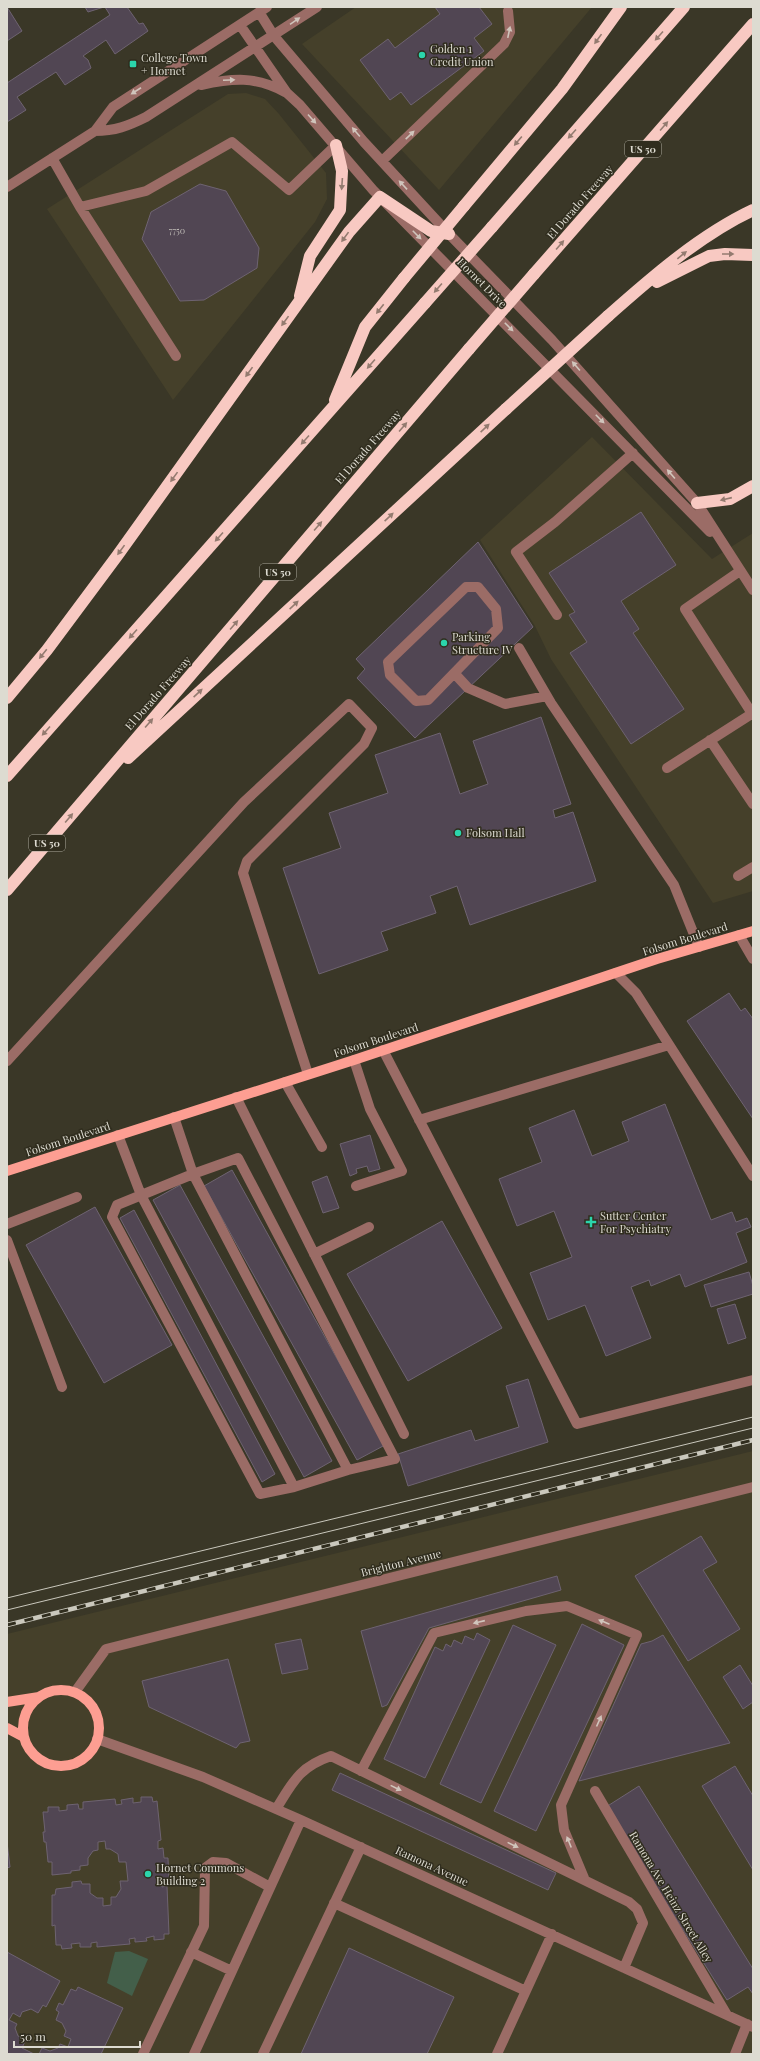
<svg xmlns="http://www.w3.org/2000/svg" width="760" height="2061" viewBox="0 0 760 2061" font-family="'Playfair Display',serif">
<rect width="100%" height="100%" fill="#3a3727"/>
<path fill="#45402a" d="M 356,7 L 592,7 L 439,190 L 302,44 Z
M 246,93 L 265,99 L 279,114 L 326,173 L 327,199 L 315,222 L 173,400 L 47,209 L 228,94 Z
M 592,437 L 712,559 L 753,533 L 753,891 L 713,903 L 551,659 L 535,626 L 480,540 Z
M 753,1451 L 753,2054 L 7,2054 L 7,1634 Z"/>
<path fill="#435f4a" d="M 129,1951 L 148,1959 L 132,1996 L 107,1983 L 115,1952 Z"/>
<path fill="#514653" stroke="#6e6371" d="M 7,7 L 22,31 L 7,41 Z
M 85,7 L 104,7 L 88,12 Z
M 105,7 L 127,7 L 139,24 L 143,23 L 148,31 L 115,54 L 106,40 L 83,56 L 88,60 L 91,68 L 65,85 L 56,72 L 17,97 L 26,110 L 7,122 L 7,83 L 110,15 Z
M 435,7 L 479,7 L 492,24 L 474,38 L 484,51 L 411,105 L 401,92 L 390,100 L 360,60 L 388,39 L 395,48 L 440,14 Z
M 200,184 L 226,191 L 259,248 L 257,268 L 204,300 L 180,301 L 142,239 L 151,212 Z
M 641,512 L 676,565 L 621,601 L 639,629 L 633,633 L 684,709 L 631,744 L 570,653 L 587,642 L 569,615 L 575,612 L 549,573 Z
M 478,542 L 533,627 L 415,738 L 357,678 L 365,669 L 356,659 Z
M 541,717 L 571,804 L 553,810 L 555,818 L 573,812 L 596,881 L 470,925 L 457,886 L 430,896 L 436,913 L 381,932 L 388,950 L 319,974 L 283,868 L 341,848 L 329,813 L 388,793 L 375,755 L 440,733 L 460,794 L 488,784 L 473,741 Z
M 729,993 L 741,1011 L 745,1008 L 753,1019 L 753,1119 L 687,1021 Z
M 665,1104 L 711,1220 L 732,1212 L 736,1222 L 747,1218 L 751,1227 L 736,1233 L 747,1262 L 685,1287 L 680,1274 L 651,1286 L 649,1280 L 631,1287 L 651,1338 L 606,1356 L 585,1305 L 548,1320 L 530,1273 L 572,1257 L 554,1211 L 517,1226 L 499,1179 L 542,1162 L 529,1128 L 574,1110 L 592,1156 L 629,1141 L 622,1122 Z
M 370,1135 L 380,1169 L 369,1172 L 367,1166 L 356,1169 L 357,1173 L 350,1176 L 340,1144 Z
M 232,1170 L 385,1445 L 357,1460 L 204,1186 Z
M 327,1176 L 339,1208 L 323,1213 L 312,1182 Z
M 180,1185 L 332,1461 L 304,1477 L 153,1200 Z
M 95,1207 L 172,1345 L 104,1383 L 26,1245 Z
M 134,1210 L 275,1474 L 262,1482 L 120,1218 Z
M 442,1221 L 502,1328 L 408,1381 L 347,1274 Z
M 749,1272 L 753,1286 L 753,1294 L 711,1307 L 704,1285 Z
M 735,1304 L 746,1338 L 728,1344 L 717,1309 Z
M 528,1379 L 548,1442 L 408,1486 L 398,1454 L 471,1430 L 475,1441 L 519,1427 L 506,1386 Z
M 701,1536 L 717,1562 L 703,1570 L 740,1629 L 688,1661 L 635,1576 Z
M 557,1576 L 561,1590 L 429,1628 L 387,1705 L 382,1707 L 361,1631 Z
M 582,1624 L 624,1645 L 536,1831 L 494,1811 Z
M 513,1625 L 556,1645 L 481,1803 L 440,1784 Z
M 477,1633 L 490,1640 L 425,1778 L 384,1759 L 435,1647 L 443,1651 L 446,1644 L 451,1647 L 454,1640 L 462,1644 L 465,1636 L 474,1640 Z
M 663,1635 L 730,1743 L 579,1781 L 641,1644 L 652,1641 Z
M 301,1639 L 308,1669 L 282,1674 L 275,1644 Z
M 228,1659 L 250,1741 L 240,1743 L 236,1748 L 149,1707 L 142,1681 Z
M 740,1665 L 753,1686 L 753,1702 L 743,1709 L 723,1677 Z
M 735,1766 L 753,1796 L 753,1870 L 702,1786 Z
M 340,1773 L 556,1873 L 548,1890 L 332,1790 Z
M 639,1786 L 753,1969 L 753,1994 L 748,1987 L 727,2000 L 606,1807 Z
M 141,1797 L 152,1797 L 153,1802 L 157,1801 L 161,1840 L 158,1841 L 158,1849 L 163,1848 L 164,1858 L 168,1858 L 169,1881 L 162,1883 L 162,1887 L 167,1886 L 169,1934 L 164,1934 L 164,1939 L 154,1940 L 154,1936 L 146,1938 L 147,1941 L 135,1942 L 135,1938 L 129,1939 L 130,1944 L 97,1947 L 97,1942 L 91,1943 L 91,1947 L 80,1947 L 80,1943 L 71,1944 L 72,1948 L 62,1949 L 61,1945 L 56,1945 L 55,1925 L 52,1926 L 52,1895 L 55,1895 L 56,1889 L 72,1887 L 72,1882 L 81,1881 L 82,1884 L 90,1884 L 90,1893 L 97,1898 L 103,1898 L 103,1906 L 111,1905 L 111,1897 L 116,1897 L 121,1889 L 120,1881 L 128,1881 L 126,1862 L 119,1862 L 118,1854 L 110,1849 L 106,1849 L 105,1841 L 98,1842 L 98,1850 L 93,1851 L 88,1858 L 88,1865 L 80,1866 L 80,1870 L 71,1871 L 71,1873 L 52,1875 L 52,1862 L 48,1862 L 46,1842 L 44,1842 L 43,1832 L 45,1832 L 43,1812 L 48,1812 L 48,1807 L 59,1807 L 59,1811 L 67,1810 L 67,1805 L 78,1804 L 79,1809 L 83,1809 L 83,1802 L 115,1799 L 116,1805 L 122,1804 L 121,1800 L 133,1798 L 133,1803 L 141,1802 Z
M 7,1842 L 10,1867 L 7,1868 Z
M 349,1948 L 454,1997 L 427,2054 L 301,2054 Z
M 7,1952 L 60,1981 L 46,2007 L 43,2005 L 38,2013 L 31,2009 L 22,2012 L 20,2017 L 13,2013 L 9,2020 L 17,2024 L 15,2028 L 18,2036 L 26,2039 L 22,2048 L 34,2054 L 7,2054 Z
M 78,1987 L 123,2008 L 101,2054 L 39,2054 L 42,2048 L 50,2051 L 58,2048 L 60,2044 L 68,2047 L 71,2039 L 64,2036 L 66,2031 L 62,2023 L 56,2020 L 59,2012 L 56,2010 L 59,2003 L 63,2005 L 71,1989 L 76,1991 Z"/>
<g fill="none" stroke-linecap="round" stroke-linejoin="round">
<path stroke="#9b6c66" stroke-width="10" d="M 259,12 L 274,36 L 364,142 L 449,234 L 552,340 L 697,503 L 753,590
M 240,25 L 287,93 L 300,105 L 373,190 L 710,532
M 201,85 C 233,78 255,76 285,92
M 95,131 C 115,131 128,126 146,117 L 317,7
M 52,158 L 80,207
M 382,161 L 504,44 L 510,32 L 508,11
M 7,187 L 95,131 L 113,107 L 267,7
M 176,356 L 80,207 L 146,191 L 232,142 L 289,190 L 336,145
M 740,571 L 685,609 L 753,715
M 466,587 L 478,587 L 496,609 L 498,628 L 428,700 L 416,701 L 390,675 L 388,662 Z
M 557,615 L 516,552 L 555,522 L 633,453
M 519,648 L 551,703 L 674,885 L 699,947
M 455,674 L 468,688 L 505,704 L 547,696
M 710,740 L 753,804
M 667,768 L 753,713
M 738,876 L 753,867
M 739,935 L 753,959
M 616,973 L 636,993 L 753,1176
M 383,1050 L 577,1424 L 753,1380
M 354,1060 L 370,1109 L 402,1171 L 356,1186
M 7,1061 L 244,802 L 349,704 L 372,728 L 364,744 L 247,861 L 243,873 L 308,1074
M 285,1082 L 322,1147
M 236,1097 L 404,1434
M 419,1120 L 669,1045
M 118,1135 L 141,1195 L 294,1487 L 348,1470 L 193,1174 L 174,1117
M 7,1224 L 77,1197
M 7,1240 L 62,1387
M 314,1254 L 369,1227
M 294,1487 L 260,1494 L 112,1217 L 117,1205 L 193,1174 L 238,1158 L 395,1459 L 348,1470
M 75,1692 L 106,1649 L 753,1487
M 97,1739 L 203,1777 L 301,1820 L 753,2027
M 361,1771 L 434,1633 L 526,1611 L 567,1606 L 637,1635 L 561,1805 L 564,1830 L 584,1878
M 595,1791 L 727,2015
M 276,1809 C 293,1782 299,1767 331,1756 L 629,1902 L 637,1909 L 643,1923 L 624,1968
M 334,1903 L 526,1991
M 191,1952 L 232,1971
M 143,2054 L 204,1926 L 205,1868 L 213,1862 L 226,1863 L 270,1887
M 194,2054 L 301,1820
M 263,2054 L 361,1847
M 497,2054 L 552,1934
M 735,2054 L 747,2024"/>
<path stroke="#fd9e92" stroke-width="10" d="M 7,1171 L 354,1060 L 657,959 L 753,931
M23 1728a38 38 0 1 1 76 0a38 38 0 1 1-76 0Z
M 7,1702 L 39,1697
M 7,1728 L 24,1737"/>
<path stroke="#f8c9c2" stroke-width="12" d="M 464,206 L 562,89 L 621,7
M 492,227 L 684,7
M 534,274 L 753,24
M 657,282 L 709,256 L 725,254 L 753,255
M 300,296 L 310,256 L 340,210 L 342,171 L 336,145
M 608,316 C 652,277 700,235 753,210
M 335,400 L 365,327 L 404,278
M 697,503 L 730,499 L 753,486
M 7,698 L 47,650 L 117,556 L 349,232 L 380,197 L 431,231 L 449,234
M 128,758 L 506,409
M 7,776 L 425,303
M 7,890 L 469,349"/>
<path stroke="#cac8bd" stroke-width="1" d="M 7,1598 L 753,1417
M 7,1610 L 753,1428"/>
<defs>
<path id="rail" d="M 7,1625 L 753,1440"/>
</defs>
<use href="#rail" stroke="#cac8bd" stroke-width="4.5"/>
<use href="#rail" stroke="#302d1e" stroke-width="3" stroke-dasharray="9" stroke-linecap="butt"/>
<path stroke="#f8c9c2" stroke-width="12" d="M 404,278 L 464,206
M 425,303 L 492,227
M 469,349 L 534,274
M 506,409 L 608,316"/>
</g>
<defs><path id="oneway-solid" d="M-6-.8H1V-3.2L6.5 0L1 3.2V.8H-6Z"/></defs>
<g fill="#d0c5bc">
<use href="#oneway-solid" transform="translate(295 21) rotate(-34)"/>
<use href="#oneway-solid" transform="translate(509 32) rotate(-78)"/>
<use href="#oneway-solid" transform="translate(229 80) rotate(-3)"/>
<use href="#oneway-solid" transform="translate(136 91) rotate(147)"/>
<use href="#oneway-solid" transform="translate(312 119) rotate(48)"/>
<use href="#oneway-solid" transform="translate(356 132) rotate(-130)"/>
<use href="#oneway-solid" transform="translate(410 135) rotate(-44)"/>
<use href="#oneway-solid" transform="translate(403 185) rotate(-133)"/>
<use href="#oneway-solid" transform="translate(417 235) rotate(45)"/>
<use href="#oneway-solid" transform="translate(509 327) rotate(45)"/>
<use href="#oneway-solid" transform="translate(576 366) rotate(-131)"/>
<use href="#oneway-solid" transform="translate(600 419) rotate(45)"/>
<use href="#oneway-solid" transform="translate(671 474) rotate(-131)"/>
<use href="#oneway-solid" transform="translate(479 1622) rotate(167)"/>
<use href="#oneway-solid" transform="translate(604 1622) rotate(-157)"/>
<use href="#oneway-solid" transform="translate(599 1721) rotate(-66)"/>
<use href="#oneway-solid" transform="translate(396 1788) rotate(26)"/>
<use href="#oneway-solid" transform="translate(569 1842) rotate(-112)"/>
<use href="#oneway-solid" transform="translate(513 1845) rotate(26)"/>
</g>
<g fill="#947b70">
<use href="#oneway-solid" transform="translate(659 36) rotate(132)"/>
<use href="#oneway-solid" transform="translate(598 39) rotate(126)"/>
<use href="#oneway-solid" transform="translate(664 126) rotate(-49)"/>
<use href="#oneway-solid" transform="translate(572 134) rotate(132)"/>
<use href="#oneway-solid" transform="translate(518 141) rotate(130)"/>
<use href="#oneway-solid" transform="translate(342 184) rotate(94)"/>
<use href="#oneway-solid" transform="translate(345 237) rotate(126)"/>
<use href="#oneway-solid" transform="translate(560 245) rotate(-49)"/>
<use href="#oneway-solid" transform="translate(728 254)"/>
<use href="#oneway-solid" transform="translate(682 255) rotate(-39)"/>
<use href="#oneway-solid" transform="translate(438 288) rotate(131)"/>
<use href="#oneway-solid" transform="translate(380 309) rotate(128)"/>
<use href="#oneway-solid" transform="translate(285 321) rotate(126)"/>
<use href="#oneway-solid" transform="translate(371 364) rotate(131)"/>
<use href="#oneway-solid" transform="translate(249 372) rotate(126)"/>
<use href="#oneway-solid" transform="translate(403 427) rotate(-49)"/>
<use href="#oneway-solid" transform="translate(485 428) rotate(-43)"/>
<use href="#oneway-solid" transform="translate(305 440) rotate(132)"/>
<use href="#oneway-solid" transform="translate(174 477) rotate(126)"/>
<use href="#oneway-solid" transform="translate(726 499) rotate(167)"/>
<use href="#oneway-solid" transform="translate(389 517) rotate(-43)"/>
<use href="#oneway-solid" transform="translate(318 526) rotate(-49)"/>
<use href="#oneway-solid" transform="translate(219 537) rotate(132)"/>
<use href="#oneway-solid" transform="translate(121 550) rotate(126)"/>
<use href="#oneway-solid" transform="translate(294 605) rotate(-43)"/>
<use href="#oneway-solid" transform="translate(234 625) rotate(-49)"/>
<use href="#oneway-solid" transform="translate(133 634) rotate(132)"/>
<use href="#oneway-solid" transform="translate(43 654) rotate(129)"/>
<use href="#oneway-solid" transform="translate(198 693) rotate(-43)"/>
<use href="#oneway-solid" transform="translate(149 723) rotate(-49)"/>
<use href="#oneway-solid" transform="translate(46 731) rotate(132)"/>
<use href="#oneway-solid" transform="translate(69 818) rotate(-50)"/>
</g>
<g fill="#2bd5ac" stroke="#302d1e" stroke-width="1.5">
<circle cx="422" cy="55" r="4"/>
<rect x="129" y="60" width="8" height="8" rx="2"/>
<circle cx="444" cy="643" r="4"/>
<circle cx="458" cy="833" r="4"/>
<path d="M589 1216h4v4h4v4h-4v4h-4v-4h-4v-4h4z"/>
<circle cx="148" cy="1874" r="4"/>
</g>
<g text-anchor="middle" stroke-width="3" stroke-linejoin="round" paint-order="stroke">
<g font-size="9" fill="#bab6b2">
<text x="177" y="234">7750</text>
</g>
<g fill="#302d1e" stroke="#a9a79b" stroke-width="1">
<rect x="625" y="141" width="36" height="16" rx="3"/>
<rect x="260" y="564" width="36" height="16" rx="3"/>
<rect x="29" y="835" width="36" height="16" rx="3"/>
</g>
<g font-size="10" font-weight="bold" fill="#dddbd1">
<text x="643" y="153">US 50</text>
<text x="278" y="576">US 50</text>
<text x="47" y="847">US 50</text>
</g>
<g font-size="11" fill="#dddbd1" stroke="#302d1e" text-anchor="start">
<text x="430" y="53">Golden 1<tspan x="430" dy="13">Credit Union</tspan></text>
<text x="141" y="62">College Town<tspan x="141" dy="13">+ Hornet</tspan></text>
<text x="452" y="641">Parking<tspan x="452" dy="13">Structure IV</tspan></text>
<text x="466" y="837">Folsom Hall</text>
<text x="600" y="1220">Sutter Center<tspan x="600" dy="13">For Psychiatry</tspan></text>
<text x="156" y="1872">Hornet Commons<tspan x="156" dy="13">Building 2</tspan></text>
</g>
<g font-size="11" fill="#dddbd1" stroke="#302d1e">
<text transform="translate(580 202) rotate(-49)" y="4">El Dorado Freeway</text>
<text transform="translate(482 283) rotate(45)" y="4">Hornet Drive</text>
<text transform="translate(368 447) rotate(-49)" y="4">El Dorado Freeway</text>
<text transform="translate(158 693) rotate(-49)" y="4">El Dorado Freeway</text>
<text transform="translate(685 939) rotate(-17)" y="4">Folsom Boulevard</text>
<text transform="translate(376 1040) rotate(-18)" y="4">Folsom Boulevard</text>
<text transform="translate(68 1139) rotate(-18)" y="4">Folsom Boulevard</text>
<text transform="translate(401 1563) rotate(-14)" y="4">Brighton Avenue</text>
<text transform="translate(432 1866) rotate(25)" y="4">Ramona Avenue</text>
<text transform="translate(671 1897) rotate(59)" y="4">Ramona Ave Heinz Street Alley</text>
</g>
</g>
<rect width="760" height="2061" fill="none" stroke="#dddbd1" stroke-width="16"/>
<path d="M14 2041v6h126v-6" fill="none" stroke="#dddbd1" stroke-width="2"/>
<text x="20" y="2041" font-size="12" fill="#dddbd1" stroke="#302d1e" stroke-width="3" paint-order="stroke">50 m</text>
</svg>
